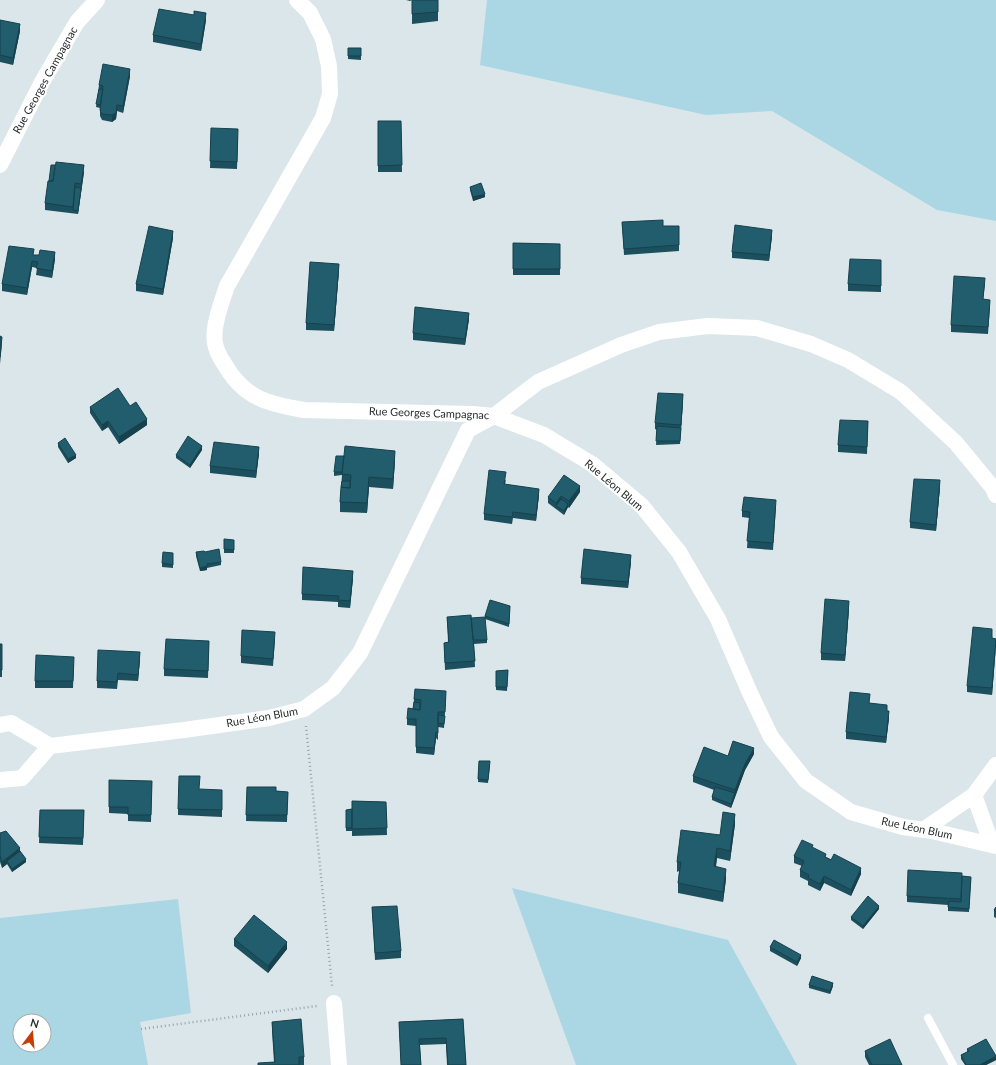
<svg xmlns="http://www.w3.org/2000/svg" width="996" height="1065" viewBox="0 0 996 1065" font-family="Lato,sans-serif">
<rect width="100%" height="100%" fill="#dbe6ea"/>
<path fill="#abd7e4" fill-rule="evenodd" d="M 487,0 L 996,0 L 996,221 L 937,210 L 772,111 L 706,115 L 480,65 Z
M 512,888 L 728,940 L 797,1065 L 576,1065 Z
M 178,899 L 191,1013 L 140,1022 L 148,1065 L 0,1065 L 0,918 ZM 20,1021 L 44,1021 L 44,1045 L 20,1045 Z"/>
<g fill="none" stroke-linecap="round" stroke-linejoin="round">
<path stroke="#9aa3a6" stroke-width="2.5" stroke-dasharray="1 3" stroke-linecap="butt" d="M 306,726 L 332,986
M 141,1029 L 317,1006"/>
<path stroke="#fff" stroke-width="8" d="M 928,1018 L 953,1065"/>
<path stroke="#fff" stroke-width="16" d="M 297,0 L 310,13 L 323,39 L 329,66 L 330,94 L 323,118 L 227,286 C 222,301 212,327 215,343 C 216,350 221,359 225,365 C 244,398 268,404 304,410 L 472,414 L 494,416 L 538,382 L 621,345 L 659,332 L 708,326 L 757,328 L 811,344 L 848,360 L 901,392 L 956,443 L 993,488 L 996,495
M 0,165 L 42,82 L 77,22 L 97,0
M 0,725 L 11,723 L 50,746 L 184,730 L 269,718 L 304,709 L 333,688 L 360,653 L 468,430 L 494,416 L 544,435 L 592,464 L 642,506 L 679,552 L 718,619 L 750,693 L 771,737 L 806,781 L 851,812 L 903,827 L 932,831 L 996,846
M 0,780 L 22,778 L 50,746
M 923,830 L 974,795
M 992,845 L 974,795 L 996,765
M 334,1003 L 339,1065"/>
</g>
<path fill="#1c505e" d="M 406,0 L 438,0 L 438,21 L 412,24 L 412,0 L 410,1 Z
M 0,20 L 20,31 L 13,65 L 0,62 Z
M 206,20 L 201,51 L 153,42 L 153,35 Z
M 348,48 L 361,56 L 361,60 L 348,59 Z
M 130,76 L 123,113 L 117,111 L 116,119 L 112,122 L 102,120 L 100,116 L 100,108 L 96,107 L 99,85 Z
M 378,121 L 401,121 L 402,172 L 378,172 Z
M 211,128 L 238,136 L 237,169 L 210,168 Z
M 84,172 L 78,214 L 45,210 L 45,203 Z
M 470,187 L 485,197 L 473,201 L 470,190 Z
M 622,222 L 663,226 L 679,226 L 679,251 L 624,255 Z
M 772,236 L 769,261 L 732,258 L 732,252 Z
M 173,238 L 163,295 L 136,291 L 136,284 Z
M 513,243 L 560,244 L 560,275 L 513,275 Z
M 34,255 L 55,259 L 52,278 L 36,275 L 37,268 L 32,267 L 27,295 L 2,291 L 2,284 Z
M 881,260 L 881,292 L 848,291 L 848,284 Z
M 339,270 L 334,331 L 306,330 L 306,323 Z
M 985,284 L 983,299 L 990,306 L 988,334 L 951,332 L 951,325 Z
M 469,319 L 465,345 L 413,340 L 413,333 Z
M 683,401 L 680,444 L 656,445 L 657,430 L 655,429 L 655,423 Z
M 130,406 L 147,425 L 119,444 L 108,427 L 102,431 L 90,413 L 90,407 Z
M 868,421 L 867,454 L 838,452 L 838,445 Z
M 58,443 L 76,458 L 68,463 L 58,447 Z
M 202,450 L 190,468 L 176,458 L 176,455 Z
M 259,453 L 256,478 L 210,473 L 210,466 Z
M 395,460 L 393,489 L 369,487 L 367,513 L 340,512 L 340,502 L 342,475 L 334,476 L 334,472 Z
M 506,479 L 505,485 L 539,495 L 536,521 L 513,518 L 512,524 L 484,520 L 484,514 Z
M 940,487 L 936,531 L 910,528 L 910,522 Z
M 580,492 L 569,508 L 568,507 L 564,515 L 548,503 L 548,497 Z
M 776,506 L 773,550 L 747,548 L 749,518 L 742,517 L 742,511 Z
M 224,539 L 234,550 L 234,553 L 224,553 Z
M 196,552 L 221,562 L 221,565 L 207,568 L 207,570 L 200,571 L 196,556 Z
M 173,553 L 173,568 L 162,567 L 162,563 Z
M 631,562 L 628,588 L 581,584 L 581,578 Z
M 353,578 L 350,608 L 338,607 L 338,602 L 302,600 L 302,594 Z
M 510,606 L 509,627 L 485,619 L 485,616 Z
M 849,608 L 845,661 L 821,660 L 821,653 Z
M 447,617 L 471,618 L 487,640 L 487,643 L 474,644 L 475,667 L 445,670 L 444,643 L 448,642 Z
M 992,638 L 996,639 L 992,695 L 967,692 L 967,686 Z
M 275,639 L 273,666 L 241,663 L 241,656 Z
M 209,641 L 208,678 L 164,676 L 164,669 Z
M 0,644 L 2,644 L 2,677 L 0,677 Z
M 140,659 L 138,681 L 118,680 L 117,689 L 97,688 L 97,681 Z
M 74,664 L 73,688 L 35,688 L 35,681 Z
M 508,670 L 507,691 L 496,690 L 496,671 Z
M 415,689 L 446,698 L 444,728 L 438,727 L 438,740 L 436,738 L 434,755 L 416,753 L 416,726 L 407,725 L 407,719 L 413,709 Z
M 870,701 L 869,703 L 887,711 L 889,718 L 886,743 L 846,739 L 846,732 Z
M 754,754 L 745,770 L 731,808 L 712,800 L 712,797 L 714,790 L 693,782 L 693,776 L 728,756 Z
M 479,761 L 490,765 L 488,783 L 478,782 Z
M 152,781 L 151,822 L 128,821 L 128,814 L 109,813 L 109,807 Z
M 247,787 L 276,791 L 288,792 L 287,822 L 246,821 Z
M 222,790 L 222,817 L 178,815 L 178,809 Z
M 352,801 L 386,802 L 387,835 L 352,836 Z
M 352,809 L 352,831 L 346,831 L 346,810 Z
M 40,810 L 84,810 L 83,845 L 39,843 Z
M 735,824 L 730,861 L 717,858 L 716,867 L 726,879 L 723,902 L 678,893 L 678,883 L 679,871 L 677,872 L 677,862 L 720,835 Z
M 0,833 L 20,851 L 26,862 L 12,872 L 7,864 L 2,868 L 0,862 Z
M 813,848 L 826,857 L 861,874 L 851,896 L 824,883 L 820,891 L 808,885 L 808,881 L 800,877 L 800,870 L 802,866 L 794,863 L 794,856 Z
M 962,876 L 971,877 L 969,912 L 948,911 L 948,905 L 907,902 L 907,896 Z
M 372,907 L 401,951 L 401,958 L 375,960 Z
M 996,907 L 996,918 L 994,917 L 994,910 Z
M 879,909 L 863,929 L 851,920 L 851,917 Z
M 234,939 L 287,949 L 268,973 L 234,946 Z
M 770,947 L 801,958 L 797,966 L 770,951 Z
M 809,985 L 833,986 L 830,994 L 809,988 Z
M 463,1019 L 466,1065 L 447,1065 L 446,1044 L 420,1045 L 421,1065 L 401,1065 L 399,1022 Z
M 272,1022 L 304,1057 L 304,1065 L 258,1065 L 274,1062 L 272,1031 Z
M 967,1049 L 996,1060 L 986,1065 L 965,1065 L 961,1059 L 961,1055 L 967,1052 Z
M 865,1051 L 902,1065 L 869,1065 L 865,1057 Z"/>
<path fill="#17414c" d="M 206,13 L 206,20 L 201,51 L 201,44 Z
M 20,24 L 20,31 L 13,65 L 13,58 Z
M 130,69 L 130,76 L 123,113 L 123,106 Z
M 117,105 L 117,111 L 116,119 L 112,122 L 112,115 Z
M 84,165 L 84,172 L 78,214 L 78,211 Z
M 485,194 L 485,197 L 473,201 L 473,197 Z
M 772,230 L 772,236 L 769,261 L 769,255 Z
M 173,231 L 173,238 L 163,295 L 163,289 Z
M 55,252 L 55,259 L 52,278 L 52,271 Z
M 32,261 L 32,267 L 27,295 L 27,288 Z
M 339,264 L 339,270 L 334,331 L 334,325 Z
M 469,313 L 469,319 L 465,345 L 465,339 Z
M 2,337 L 2,343 L 0,364 L 0,357 Z
M 683,394 L 683,401 L 680,444 L 681,425 Z
M 147,419 L 147,425 L 119,444 L 119,437 Z
M 108,421 L 108,427 L 102,431 L 102,425 Z
M 202,446 L 202,450 L 190,468 L 190,465 Z
M 259,447 L 259,453 L 256,478 L 256,471 Z
M 395,451 L 395,460 L 393,489 L 393,479 Z
M 76,455 L 76,458 L 68,463 L 68,459 Z
M 369,477 L 369,487 L 367,513 L 367,503 Z
M 940,480 L 940,487 L 936,531 L 936,525 Z
M 580,486 L 580,492 L 569,508 L 569,501 Z
M 539,489 L 539,495 L 536,521 L 536,515 Z
M 561,496 L 561,502 L 556,506 L 556,503 Z
M 568,504 L 568,507 L 564,515 L 564,511 Z
M 631,555 L 631,562 L 628,588 L 628,582 Z
M 207,566 L 207,570 L 200,571 L 200,568 Z
M 353,571 L 353,578 L 350,608 L 350,601 Z
M 849,601 L 849,608 L 845,661 L 845,655 Z
M 996,640 L 996,646 L 992,695 L 992,688 Z
M 140,652 L 140,659 L 138,681 L 138,675 Z
M 889,711 L 889,718 L 886,743 L 886,737 Z
M 436,732 L 436,738 L 434,755 L 434,748 Z
M 754,748 L 754,754 L 745,770 L 731,808 L 731,804 L 735,793 L 735,790 L 745,764 Z
M 735,814 L 735,824 L 730,861 L 730,851 Z
M 20,848 L 20,854 L 7,861 L 7,864 L 2,868 L 2,862 Z
M 717,848 L 717,858 L 714,876 L 714,866 Z
M 26,859 L 26,862 L 12,872 L 12,869 Z
M 861,868 L 861,874 L 851,896 L 851,890 Z
M 726,869 L 726,879 L 723,902 L 723,892 Z
M 824,876 L 824,883 L 820,891 L 820,884 Z
M 879,906 L 879,909 L 863,929 L 863,926 Z
M 287,942 L 287,949 L 268,973 L 268,966 Z
M 801,955 L 801,958 L 797,966 L 797,962 Z
M 833,983 L 833,986 L 830,994 L 830,991 Z
M 996,1056 L 996,1060 L 986,1065 L 980,1065 Z"/>
<path fill="#215d6d" stroke="#17414c" d="M 412,0 L 438,0 L 438,12 L 412,14 Z
M 159,9 L 194,15 L 194,11 L 206,13 L 201,44 L 153,35 Z
M 0,20 L 20,24 L 13,58 L 0,55 Z
M 348,48 L 361,48 L 361,56 L 348,56 Z
M 103,64 L 130,69 L 123,106 L 117,105 L 116,113 L 112,115 L 102,114 L 100,110 L 103,86 L 99,85 Z
M 99,89 L 103,89 L 100,105 L 96,104 Z
M 378,121 L 401,121 L 402,165 L 378,166 Z
M 211,128 L 238,129 L 237,162 L 210,161 Z
M 56,162 L 84,165 L 81,184 L 75,183 L 73,207 L 45,203 L 48,181 L 53,181 Z
M 51,165 L 55,165 L 53,181 L 49,181 Z
M 481,183 L 485,194 L 473,197 L 470,187 Z
M 75,187 L 81,188 L 78,211 L 73,210 Z
M 663,220 L 663,226 L 679,226 L 679,245 L 624,249 L 622,222 Z
M 735,225 L 772,230 L 769,255 L 732,252 Z
M 149,226 L 173,231 L 163,289 L 136,284 Z
M 513,243 L 560,244 L 560,269 L 513,269 Z
M 9,246 L 34,249 L 33,255 L 39,255 L 40,250 L 55,252 L 52,271 L 36,268 L 38,262 L 32,261 L 27,288 L 2,284 Z
M 850,259 L 881,260 L 881,286 L 848,284 Z
M 310,262 L 339,264 L 334,325 L 306,323 Z
M 954,276 L 985,278 L 983,299 L 990,300 L 988,327 L 951,325 Z
M 415,307 L 469,313 L 465,339 L 413,333 Z
M 0,336 L 2,337 L 0,357 Z
M 118,388 L 130,406 L 136,402 L 147,419 L 119,437 L 108,421 L 102,425 L 90,407 Z
M 658,393 L 683,394 L 681,425 L 655,423 Z
M 840,420 L 868,421 L 867,447 L 838,445 Z
M 657,426 L 681,428 L 680,441 L 656,441 Z
M 188,436 L 202,446 L 190,465 L 176,455 Z
M 65,438 L 76,455 L 68,459 L 58,443 Z
M 214,442 L 259,447 L 256,471 L 210,466 Z
M 345,446 L 395,451 L 393,479 L 369,477 L 367,503 L 340,502 L 341,487 L 350,488 L 351,475 L 342,474 Z
M 336,456 L 344,456 L 342,472 L 334,472 Z
M 489,470 L 506,472 L 504,484 L 539,489 L 536,515 L 513,512 L 512,517 L 484,514 Z
M 564,475 L 580,486 L 569,501 L 561,496 L 556,503 L 548,497 Z
M 914,479 L 940,480 L 936,525 L 910,522 Z
M 342,481 L 350,481 L 350,488 L 341,487 Z
M 744,497 L 776,500 L 773,543 L 747,541 L 750,512 L 742,511 Z
M 561,499 L 568,504 L 564,511 L 556,506 Z
M 224,539 L 234,540 L 234,550 L 224,549 Z
M 219,549 L 221,562 L 207,564 L 207,566 L 200,568 L 196,552 L 204,551 L 205,552 Z
M 584,549 L 631,555 L 628,582 L 581,578 Z
M 163,552 L 173,553 L 173,565 L 162,563 Z
M 303,567 L 353,571 L 350,601 L 338,600 L 339,596 L 302,594 Z
M 825,599 L 849,601 L 845,655 L 821,653 Z
M 490,600 L 510,606 L 509,624 L 485,616 Z
M 471,615 L 475,661 L 445,663 L 444,643 L 449,642 L 447,617 Z
M 485,617 L 487,640 L 473,640 L 471,618 Z
M 973,627 L 992,629 L 992,638 L 996,639 L 992,688 L 967,686 Z
M 242,630 L 275,632 L 273,659 L 241,656 Z
M 166,639 L 209,641 L 208,671 L 164,669 Z
M 0,644 L 2,644 L 2,670 L 0,670 Z
M 98,650 L 140,652 L 138,675 L 118,673 L 117,682 L 97,681 Z
M 36,655 L 74,657 L 73,681 L 35,681 Z
M 508,670 L 507,687 L 496,687 L 496,671 Z
M 415,689 L 446,691 L 445,712 L 438,712 L 438,733 L 436,732 L 434,748 L 416,747 L 416,719 L 407,719 L 408,708 L 420,710 L 421,700 L 414,699 Z
M 850,692 L 870,694 L 869,703 L 887,705 L 887,711 L 889,711 L 886,737 L 846,732 Z
M 414,702 L 420,703 L 420,710 L 413,709 Z
M 438,715 L 445,716 L 444,724 L 438,723 Z
M 733,741 L 754,748 L 745,764 L 735,790 L 693,776 L 704,747 L 728,756 Z
M 479,761 L 490,761 L 488,780 L 478,779 Z
M 179,776 L 200,776 L 199,789 L 222,790 L 222,810 L 178,809 Z
M 109,780 L 152,781 L 151,815 L 128,815 L 128,807 L 109,807 Z
M 247,787 L 276,787 L 276,791 L 288,792 L 287,815 L 246,815 Z
M 715,787 L 735,793 L 731,804 L 712,797 Z
M 352,801 L 386,802 L 387,828 L 352,829 Z
M 352,809 L 352,828 L 346,828 L 346,810 Z
M 40,810 L 84,810 L 83,838 L 39,837 Z
M 723,812 L 735,814 L 730,851 L 717,848 L 714,866 L 726,869 L 723,892 L 678,883 L 681,862 L 677,862 L 681,830 L 720,835 Z
M 6,831 L 20,848 L 2,862 L 0,855 L 0,833 Z
M 802,840 L 813,845 L 812,847 L 826,854 L 825,857 L 831,860 L 834,854 L 861,868 L 851,890 L 824,876 L 820,884 L 808,878 L 809,875 L 800,870 L 804,861 L 794,856 Z
M 20,851 L 26,859 L 12,869 L 7,861 Z
M 908,870 L 962,873 L 961,899 L 907,896 Z
M 962,876 L 971,877 L 969,909 L 948,907 L 949,901 L 961,902 Z
M 868,896 L 879,906 L 863,926 L 851,917 Z
M 397,906 L 401,951 L 375,953 L 372,907 Z
M 996,907 L 996,912 L 994,910 Z
M 254,915 L 287,942 L 268,966 L 234,939 Z
M 774,940 L 801,955 L 797,962 L 770,947 Z
M 812,976 L 833,983 L 830,991 L 809,985 Z
M 301,1019 L 304,1057 L 299,1057 L 299,1065 L 258,1065 L 258,1063 L 275,1062 L 272,1022 Z
M 463,1019 L 466,1065 L 448,1065 L 446,1038 L 419,1039 L 421,1065 L 401,1065 L 399,1022 Z
M 890,1039 L 902,1065 L 872,1065 L 865,1051 Z
M 986,1039 L 996,1056 L 980,1065 L 966,1065 L 961,1055 L 969,1051 L 967,1049 Z"/>
<g text-anchor="middle" stroke-width="4" stroke-linejoin="round" paint-order="stroke">
<g font-size="11" fill="#272c2d" stroke="#fff">
<text transform="translate(45 80) rotate(-61)" y="4">Rue Georges Campagnac</text>
<text transform="translate(429 413) rotate(2)" y="4">Rue Georges Campagnac</text>
<text transform="translate(614 485) rotate(40)" y="4">Rue Léon Blum</text>
<text transform="translate(262 717) rotate(-10)" y="4">Rue Léon Blum</text>
<text transform="translate(917 828) rotate(12)" y="4">Rue Léon Blum</text>
</g>
</g>
<g transform="translate(32 1033) rotate(16)"><circle r="19" fill="#ffffff" stroke="#a9abab"/>
<path d="M0-3L7 15L0 10L-7 15Z" fill="#c53f04"/>
<text y="-6" font-size="11" font-weight="bold" text-anchor="middle" fill="#272c2d">N</text>
</g>
</svg>
